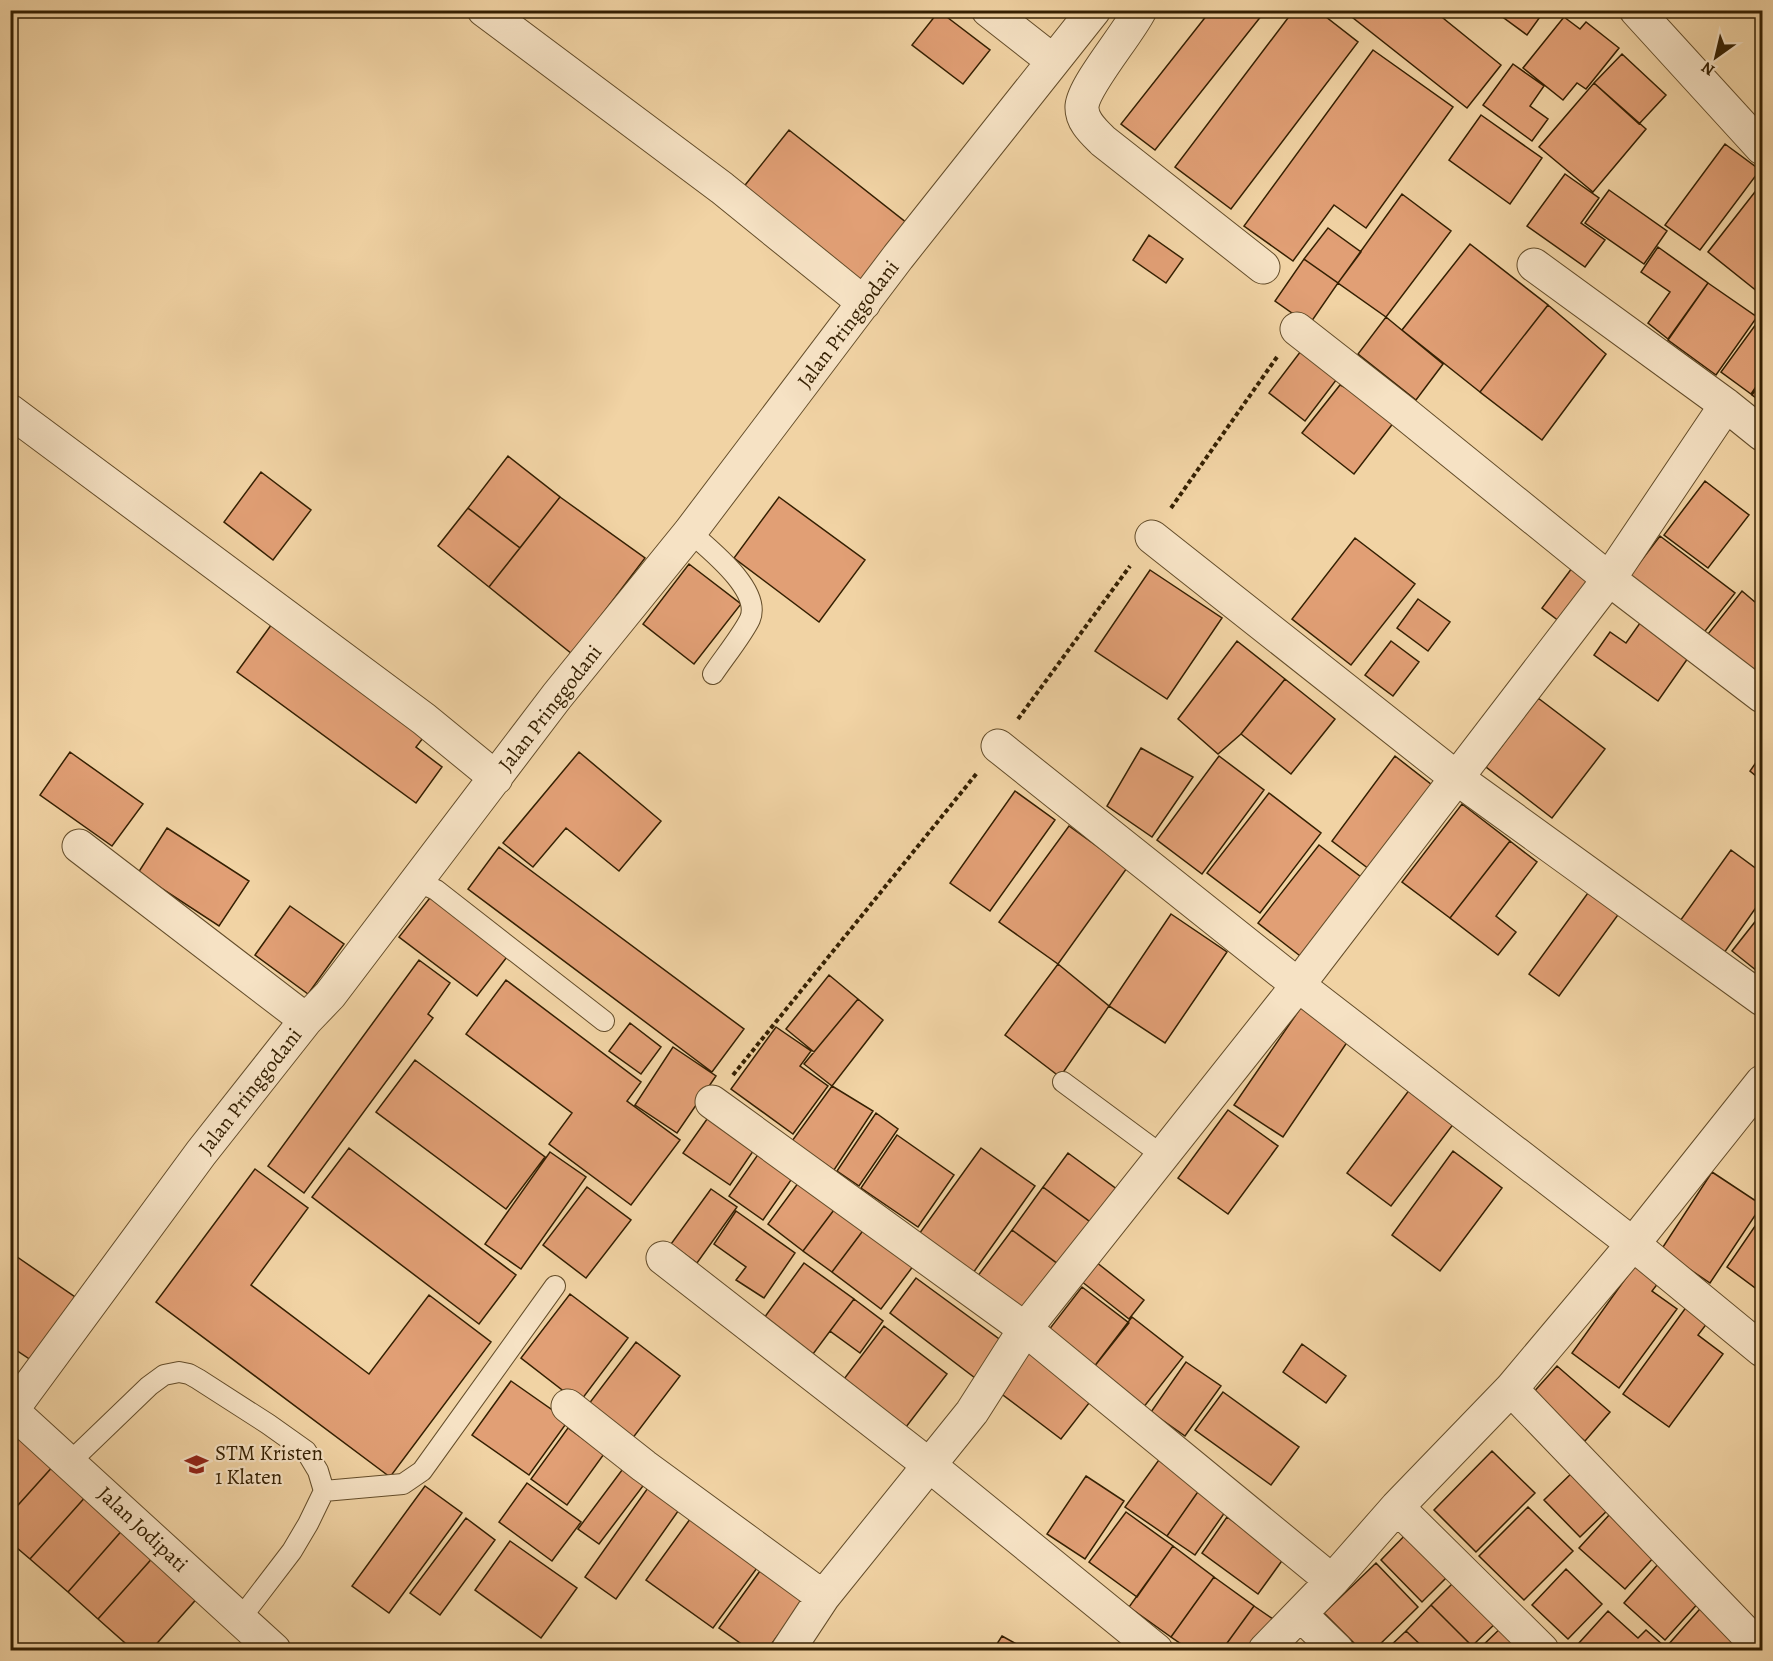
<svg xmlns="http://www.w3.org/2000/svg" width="1773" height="1661" viewBox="0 0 1773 1661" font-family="Alegreya,serif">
<rect width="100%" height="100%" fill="#f1d3a4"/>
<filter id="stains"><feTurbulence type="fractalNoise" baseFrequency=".00333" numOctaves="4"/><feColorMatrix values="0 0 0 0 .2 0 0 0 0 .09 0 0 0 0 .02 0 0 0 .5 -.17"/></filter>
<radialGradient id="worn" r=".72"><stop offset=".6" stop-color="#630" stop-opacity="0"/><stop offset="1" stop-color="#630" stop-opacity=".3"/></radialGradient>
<path fill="#e19f75" stroke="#352002" stroke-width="1.5" d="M 1211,10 L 1266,10 L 1155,150 L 1121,124 Z
M 1294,10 L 1317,10 L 1358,42 L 1231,209 L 1175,167 Z
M 1343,10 L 1433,10 L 1501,65 L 1467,108 Z
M 1493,10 L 1545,10 L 1527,35 Z
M 939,11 L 990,50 L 963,84 L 912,45 Z
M 1564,17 L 1580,29 L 1586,22 L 1619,48 L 1586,89 L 1577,83 L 1563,100 L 1523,68 Z
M 1373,50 L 1453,107 L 1366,228 L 1334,205 L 1293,261 L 1244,226 Z
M 1622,54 L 1666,95 L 1639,124 L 1594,83 Z
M 1513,64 L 1544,86 L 1530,106 L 1548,119 L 1532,141 L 1483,105 Z
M 1594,83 L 1646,129 L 1593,192 L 1539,147 Z
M 1481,115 L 1542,158 L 1510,204 L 1449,160 Z
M 789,130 L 917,231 L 871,290 L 742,189 Z
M 1725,144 L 1760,170 L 1700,250 L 1665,225 Z
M 1565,174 L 1599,198 L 1581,223 L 1605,240 L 1585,267 L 1527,226 Z
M 1758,188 L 1762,191 L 1762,287 L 1758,292 L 1708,252 Z
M 1609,190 L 1667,231 L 1644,264 L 1585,223 Z
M 1402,194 L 1451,231 L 1386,317 L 1338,283 Z
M 1328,228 L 1361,252 L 1338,283 L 1304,259 Z
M 1149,235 L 1183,259 L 1166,283 L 1133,260 Z
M 1470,244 L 1548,305 L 1480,392 L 1402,330 Z
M 1658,247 L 1708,283 L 1668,339 L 1648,323 L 1670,292 L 1641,272 Z
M 1304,259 L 1338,283 L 1309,325 L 1275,301 Z
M 1708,283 L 1757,317 L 1716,375 L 1668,340 Z
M 1548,305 L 1606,354 L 1542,440 L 1480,392 Z
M 1386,317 L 1443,364 L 1416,400 L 1358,354 Z
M 1759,320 L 1762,322 L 1762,378 L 1751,394 L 1721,372 Z
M 1307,343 L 1343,371 L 1305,421 L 1269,393 Z
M 1762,381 L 1762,402 L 1752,395 Z
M 1340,385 L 1401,413 L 1354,474 L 1302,433 Z
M 508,456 L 560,497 L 520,548 L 468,508 Z
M 261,472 L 311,510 L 273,560 L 224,522 Z
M 1705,481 L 1749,515 L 1708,568 L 1664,535 Z
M 560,497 L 645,558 L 572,654 L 489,587 Z
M 779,497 L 865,560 L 819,622 L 734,558 Z
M 468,508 L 520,548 L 489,587 L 438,546 Z
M 1660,536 L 1735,593 L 1702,635 L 1628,578 Z
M 1355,538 L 1415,584 L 1351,665 L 1292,619 Z
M 689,564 L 741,604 L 694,664 L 643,624 Z
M 1575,564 L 1602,584 L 1568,628 L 1542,608 Z
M 1150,570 L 1222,618 L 1167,699 L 1095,651 Z
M 1742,591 L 1762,608 L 1762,676 L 1708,634 Z
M 1418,599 L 1450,622 L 1428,651 L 1397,628 Z
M 1645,616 L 1693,651 L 1658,701 L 1594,655 L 1610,632 L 1626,643 Z
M 277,617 L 430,729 L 416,747 L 442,767 L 416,803 L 237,672 Z
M 1237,641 L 1285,679 L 1241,734 L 1218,754 L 1178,719 Z
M 1391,641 L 1419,662 L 1393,696 L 1365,675 Z
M 1285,679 L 1335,719 L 1291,774 L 1241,734 Z
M 1538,698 L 1605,749 L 1552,818 L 1486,767 Z
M 1141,748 L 1193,777 L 1152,837 L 1107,806 Z
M 70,752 L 143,804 L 112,846 L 40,795 Z
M 579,752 L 661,821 L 619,871 L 566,828 L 533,867 L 503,843 Z
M 1762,754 L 1762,781 L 1750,771 Z
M 1219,756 L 1264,790 L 1202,874 L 1157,840 Z
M 1395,756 L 1432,785 L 1369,869 L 1332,841 Z
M 1015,791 L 1055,820 L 990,911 L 950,883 Z
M 1269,793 L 1321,833 L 1260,913 L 1207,873 Z
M 1462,804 L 1510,841 L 1450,918 L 1402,882 Z
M 1069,826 L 1127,868 L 1058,964 L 999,922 Z
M 167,828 L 249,881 L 219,926 L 138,873 Z
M 1510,841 L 1537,862 L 1496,916 L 1516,932 L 1498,955 L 1450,918 Z
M 1319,845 L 1365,880 L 1304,959 L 1258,923 Z
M 499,847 L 744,1029 L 712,1072 L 468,889 Z
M 1731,850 L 1762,873 L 1762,899 L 1724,953 L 1680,921 Z
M 1593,886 L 1623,908 L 1559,996 L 1529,974 Z
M 433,894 L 510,953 L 477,996 L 399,937 Z
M 290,906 L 344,944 L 308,994 L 255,955 Z
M 1762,913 L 1762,975 L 1732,951 Z
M 1171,914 L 1227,952 L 1165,1043 L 1109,1006 Z
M 419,960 L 450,983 L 428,1014 L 433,1018 L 304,1193 L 268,1166 Z
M 1058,964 L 1109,1006 L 1060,1077 L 1005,1035 Z
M 829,975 L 858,999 L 814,1052 L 786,1029 Z
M 506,980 L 641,1082 L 627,1101 L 680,1140 L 631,1205 L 549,1144 L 572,1113 L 466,1034 Z
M 858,999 L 883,1020 L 832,1086 L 804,1064 Z
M 1304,1003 L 1352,1035 L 1283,1137 L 1234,1105 Z
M 630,1023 L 661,1047 L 641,1074 L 609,1051 Z
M 776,1027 L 811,1051 L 800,1066 L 828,1086 L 793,1134 L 731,1089 Z
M 673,1047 L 716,1076 L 677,1133 L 635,1105 Z
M 415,1060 L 545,1157 L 506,1209 L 376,1112 Z
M 1413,1085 L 1458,1118 L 1391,1206 L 1347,1173 Z
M 832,1086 L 873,1111 L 834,1170 L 792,1141 Z
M 1228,1110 L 1278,1146 L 1228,1214 L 1178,1178 Z
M 712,1112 L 758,1144 L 730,1185 L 683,1153 Z
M 876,1113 L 898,1129 L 859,1186 L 837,1171 Z
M 897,1135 L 954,1175 L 918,1227 L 861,1188 Z
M 764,1146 L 798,1170 L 763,1220 L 729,1196 Z
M 349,1148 L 516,1275 L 479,1324 L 312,1197 Z
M 981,1148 L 1035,1186 L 973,1273 L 919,1234 Z
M 1453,1151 L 1502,1188 L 1440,1271 L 1392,1235 Z
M 550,1152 L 586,1177 L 521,1269 L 485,1244 Z
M 1068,1153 L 1118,1190 L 1093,1224 L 1043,1187 Z
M 255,1169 L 308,1208 L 251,1285 L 369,1374 L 429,1295 L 491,1342 L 390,1477 L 156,1302 Z
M 1712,1172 L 1762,1205 L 1710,1283 L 1661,1250 Z
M 804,1175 L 840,1202 L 803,1251 L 768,1224 Z
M 587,1187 L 631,1220 L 586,1278 L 543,1245 Z
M 1043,1187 L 1093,1224 L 1062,1267 L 1012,1230 Z
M 711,1189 L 737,1207 L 697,1263 L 671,1244 Z
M 840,1202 L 868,1224 L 832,1272 L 803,1251 Z
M 736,1211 L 795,1253 L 764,1298 L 736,1280 L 746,1267 L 714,1244 Z
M 1762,1216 L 1762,1293 L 1727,1267 Z
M 868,1224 L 917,1261 L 881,1309 L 832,1272 Z
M 1012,1230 L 1062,1267 L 1027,1314 L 977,1277 Z
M 10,1252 L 78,1299 L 34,1362 L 10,1346 Z
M 1096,1262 L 1144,1300 L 1129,1319 L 1081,1281 Z
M 804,1263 L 854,1299 L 813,1354 L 764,1318 Z
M 1636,1264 L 1659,1282 L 1652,1291 L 1677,1309 L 1619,1388 L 1572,1353 Z
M 916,1278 L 1006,1344 L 979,1381 L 890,1313 Z
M 1082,1287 L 1129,1323 L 1094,1367 L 1048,1331 Z
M 570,1294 L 628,1338 L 579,1403 L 521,1358 Z
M 854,1299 L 883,1321 L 860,1353 L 830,1331 Z
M 1687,1306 L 1708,1322 L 1698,1335 L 1723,1354 L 1669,1427 L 1623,1394 Z
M 1132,1317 L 1183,1357 L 1143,1408 L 1093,1368 Z
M 884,1326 L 947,1374 L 906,1427 L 844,1379 Z
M 636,1342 L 680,1376 L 632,1439 L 588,1405 Z
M 1302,1344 L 1346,1376 L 1326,1403 L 1283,1372 Z
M 1027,1348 L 1093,1398 L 1061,1439 L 995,1389 Z
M 1186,1362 L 1221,1386 L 1185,1436 L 1151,1412 Z
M 1557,1366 L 1610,1412 L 1585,1441 L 1531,1395 Z
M 511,1381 L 568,1421 L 529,1475 L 472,1435 Z
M 1223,1392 L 1299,1447 L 1271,1485 L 1195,1430 Z
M 10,1425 L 55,1464 L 10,1514 Z
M 568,1428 L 604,1454 L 567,1505 L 531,1479 Z
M 1492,1451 L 1535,1493 L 1476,1552 L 1434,1510 Z
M 1161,1457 L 1202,1486 L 1167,1536 L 1125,1507 Z
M 628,1462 L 649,1478 L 599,1544 L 578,1529 Z
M 55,1464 L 88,1494 L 30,1559 L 10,1542 L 10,1514 Z
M 1577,1468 L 1613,1505 L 1580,1537 L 1544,1500 Z
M 1086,1476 L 1124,1501 L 1085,1559 L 1047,1534 Z
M 527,1483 L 581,1522 L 552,1561 L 499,1522 Z
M 650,1485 L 681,1507 L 616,1599 L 585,1577 Z
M 425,1486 L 462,1513 L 389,1613 L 352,1586 Z
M 1202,1486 L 1230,1505 L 1195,1555 L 1167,1536 Z
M 88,1494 L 125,1527 L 68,1592 L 30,1559 Z
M 1528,1507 L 1573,1551 L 1524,1600 L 1479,1556 Z
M 1126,1512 L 1173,1546 L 1137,1597 L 1089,1562 Z
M 1610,1514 L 1655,1556 L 1625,1589 L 1579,1548 Z
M 693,1515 L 760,1564 L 713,1628 L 646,1580 Z
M 1227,1517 L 1284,1558 L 1258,1594 L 1202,1553 Z
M 466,1518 L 495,1540 L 440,1615 L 410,1593 Z
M 125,1527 L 156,1554 L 98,1619 L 68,1592 Z
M 1411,1529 L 1453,1571 L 1422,1602 L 1381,1560 Z
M 510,1541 L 577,1588 L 541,1638 L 475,1590 Z
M 1173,1546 L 1214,1577 L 1171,1637 L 1129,1607 Z
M 156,1554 L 201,1594 L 151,1650 L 133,1650 L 98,1619 Z
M 1376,1563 L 1418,1607 L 1374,1650 L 1361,1650 L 1324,1613 Z
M 1659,1563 L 1701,1600 L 1665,1640 L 1624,1603 Z
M 765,1564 L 808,1595 L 767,1650 L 750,1650 L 719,1628 Z
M 1566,1569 L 1602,1604 L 1568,1639 L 1532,1605 Z
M 1460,1576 L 1501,1618 L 1472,1646 L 1431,1605 Z
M 1214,1577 L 1254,1606 L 1222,1650 L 1190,1650 L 1171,1637 Z
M 1706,1602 L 1754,1650 L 1674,1650 L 1668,1645 Z
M 1431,1605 L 1472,1646 L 1468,1650 L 1426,1650 L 1406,1631 Z
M 1254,1606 L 1273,1619 L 1250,1650 L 1222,1650 Z
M 1608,1611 L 1638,1638 L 1646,1630 L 1664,1646 L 1660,1650 L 1587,1650 L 1579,1643 Z
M 1507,1622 L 1537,1650 L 1478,1650 Z
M 1406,1631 L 1426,1650 L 1386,1650 Z
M 1002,1636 L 1027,1650 L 993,1650 Z"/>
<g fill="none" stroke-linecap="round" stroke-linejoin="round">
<defs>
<path id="service" d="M 690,532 C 709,549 762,590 750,619 C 743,634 723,659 713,674
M 417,881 L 436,890 L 604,1021
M 1063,1082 L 1163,1156
M 70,1462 L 149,1386 L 164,1375 L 179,1372 L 189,1374 L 198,1379 L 268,1424 L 306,1451 L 318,1471 L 324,1491 L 308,1524 L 292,1551 L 240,1619
M 324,1491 L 403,1484 L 422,1471 L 555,1286"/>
<path id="minor" d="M 484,10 L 722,188 L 864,303
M 988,10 L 1053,61
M 1140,10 C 1128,34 1084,85 1082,106 C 1081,121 1094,132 1103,141 L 1263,267
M 1534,265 L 1726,405
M 1297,329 L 1403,412 L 1609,579 L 1762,696
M 10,411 L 424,719 L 496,778
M 1152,537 L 1458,779 L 1762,999
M 998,746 L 1298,985 L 1609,579 L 1726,405 L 1762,434
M 79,846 L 306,1020
M 712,1102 L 1025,1329 L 1332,1581
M 663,1258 L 929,1465 L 1156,1650
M 1511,1389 L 1762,1650
M 568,1406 L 644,1466 L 823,1597
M 12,1410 L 201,1153 L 306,1020 L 330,995 L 557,696 L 690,532 L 898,257 L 1094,10
M 1397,1507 L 1542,1650
M 1300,1614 L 1337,1650
M 788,1650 L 823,1597 L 972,1412 L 1025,1329 L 1298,985 L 1633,1244 L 1762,1350
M 1265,1650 L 1332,1581 L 1397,1507 L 1511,1389 L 1633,1244 L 1762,1082"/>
<path id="tertiary" d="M 1636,10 L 1762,148
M 10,1409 L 274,1650"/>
</defs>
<use href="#service" stroke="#644d2a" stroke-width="22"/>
<use href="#minor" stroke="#644d2a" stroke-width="35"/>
<use href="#tertiary" stroke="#644d2a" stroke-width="35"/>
<path stroke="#352002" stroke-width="4" stroke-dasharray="4.5 3" stroke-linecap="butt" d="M 1171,508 L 1277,357
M 1018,719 L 1130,566
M 733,1075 L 977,773"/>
<use href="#service" stroke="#f6e2c4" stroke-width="20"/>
<use href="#minor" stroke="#f6e2c4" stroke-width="33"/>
<use href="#tertiary" stroke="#f6e2c4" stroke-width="33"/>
</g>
<defs>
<symbol id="school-bare" viewBox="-9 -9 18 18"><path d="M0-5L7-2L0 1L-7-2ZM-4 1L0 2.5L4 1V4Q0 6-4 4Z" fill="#8f2418" stroke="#f6e2c4" stroke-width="2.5" paint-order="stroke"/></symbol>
</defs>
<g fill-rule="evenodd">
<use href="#school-bare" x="180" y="1448" width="33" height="33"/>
</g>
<g text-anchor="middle" stroke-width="4.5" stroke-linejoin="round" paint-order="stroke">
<g font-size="21" fill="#352002" stroke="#f6e2c4">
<text transform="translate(848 324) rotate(-53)" y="7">Jalan Pringgodani</text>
<text transform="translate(550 708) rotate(-52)" y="7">Jalan Pringgodani</text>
<text transform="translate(250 1091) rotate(-52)" y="7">Jalan Pringgodani</text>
<text transform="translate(143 1529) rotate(43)" y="7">Jalan Jodipati</text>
</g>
<g font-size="21" fill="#352002" stroke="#f6e2c4" text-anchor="start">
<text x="215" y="1460">STM Kristen<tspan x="215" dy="24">1 Klaten</tspan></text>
</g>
</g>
<rect width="1773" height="1661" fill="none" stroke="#f1d3a4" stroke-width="36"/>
<rect x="12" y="12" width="1749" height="1637" fill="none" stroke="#352002" stroke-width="3"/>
<rect x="18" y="18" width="1737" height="1625" fill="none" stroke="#352002" stroke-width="1.5"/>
<g transform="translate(1716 57) rotate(214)" stroke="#f6e2c4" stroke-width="4.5" paint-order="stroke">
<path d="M0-4.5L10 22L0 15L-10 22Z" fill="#352002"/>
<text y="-9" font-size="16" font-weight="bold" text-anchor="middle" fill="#352002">N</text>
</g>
<rect width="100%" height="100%" filter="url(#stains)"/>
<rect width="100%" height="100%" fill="url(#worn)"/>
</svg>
